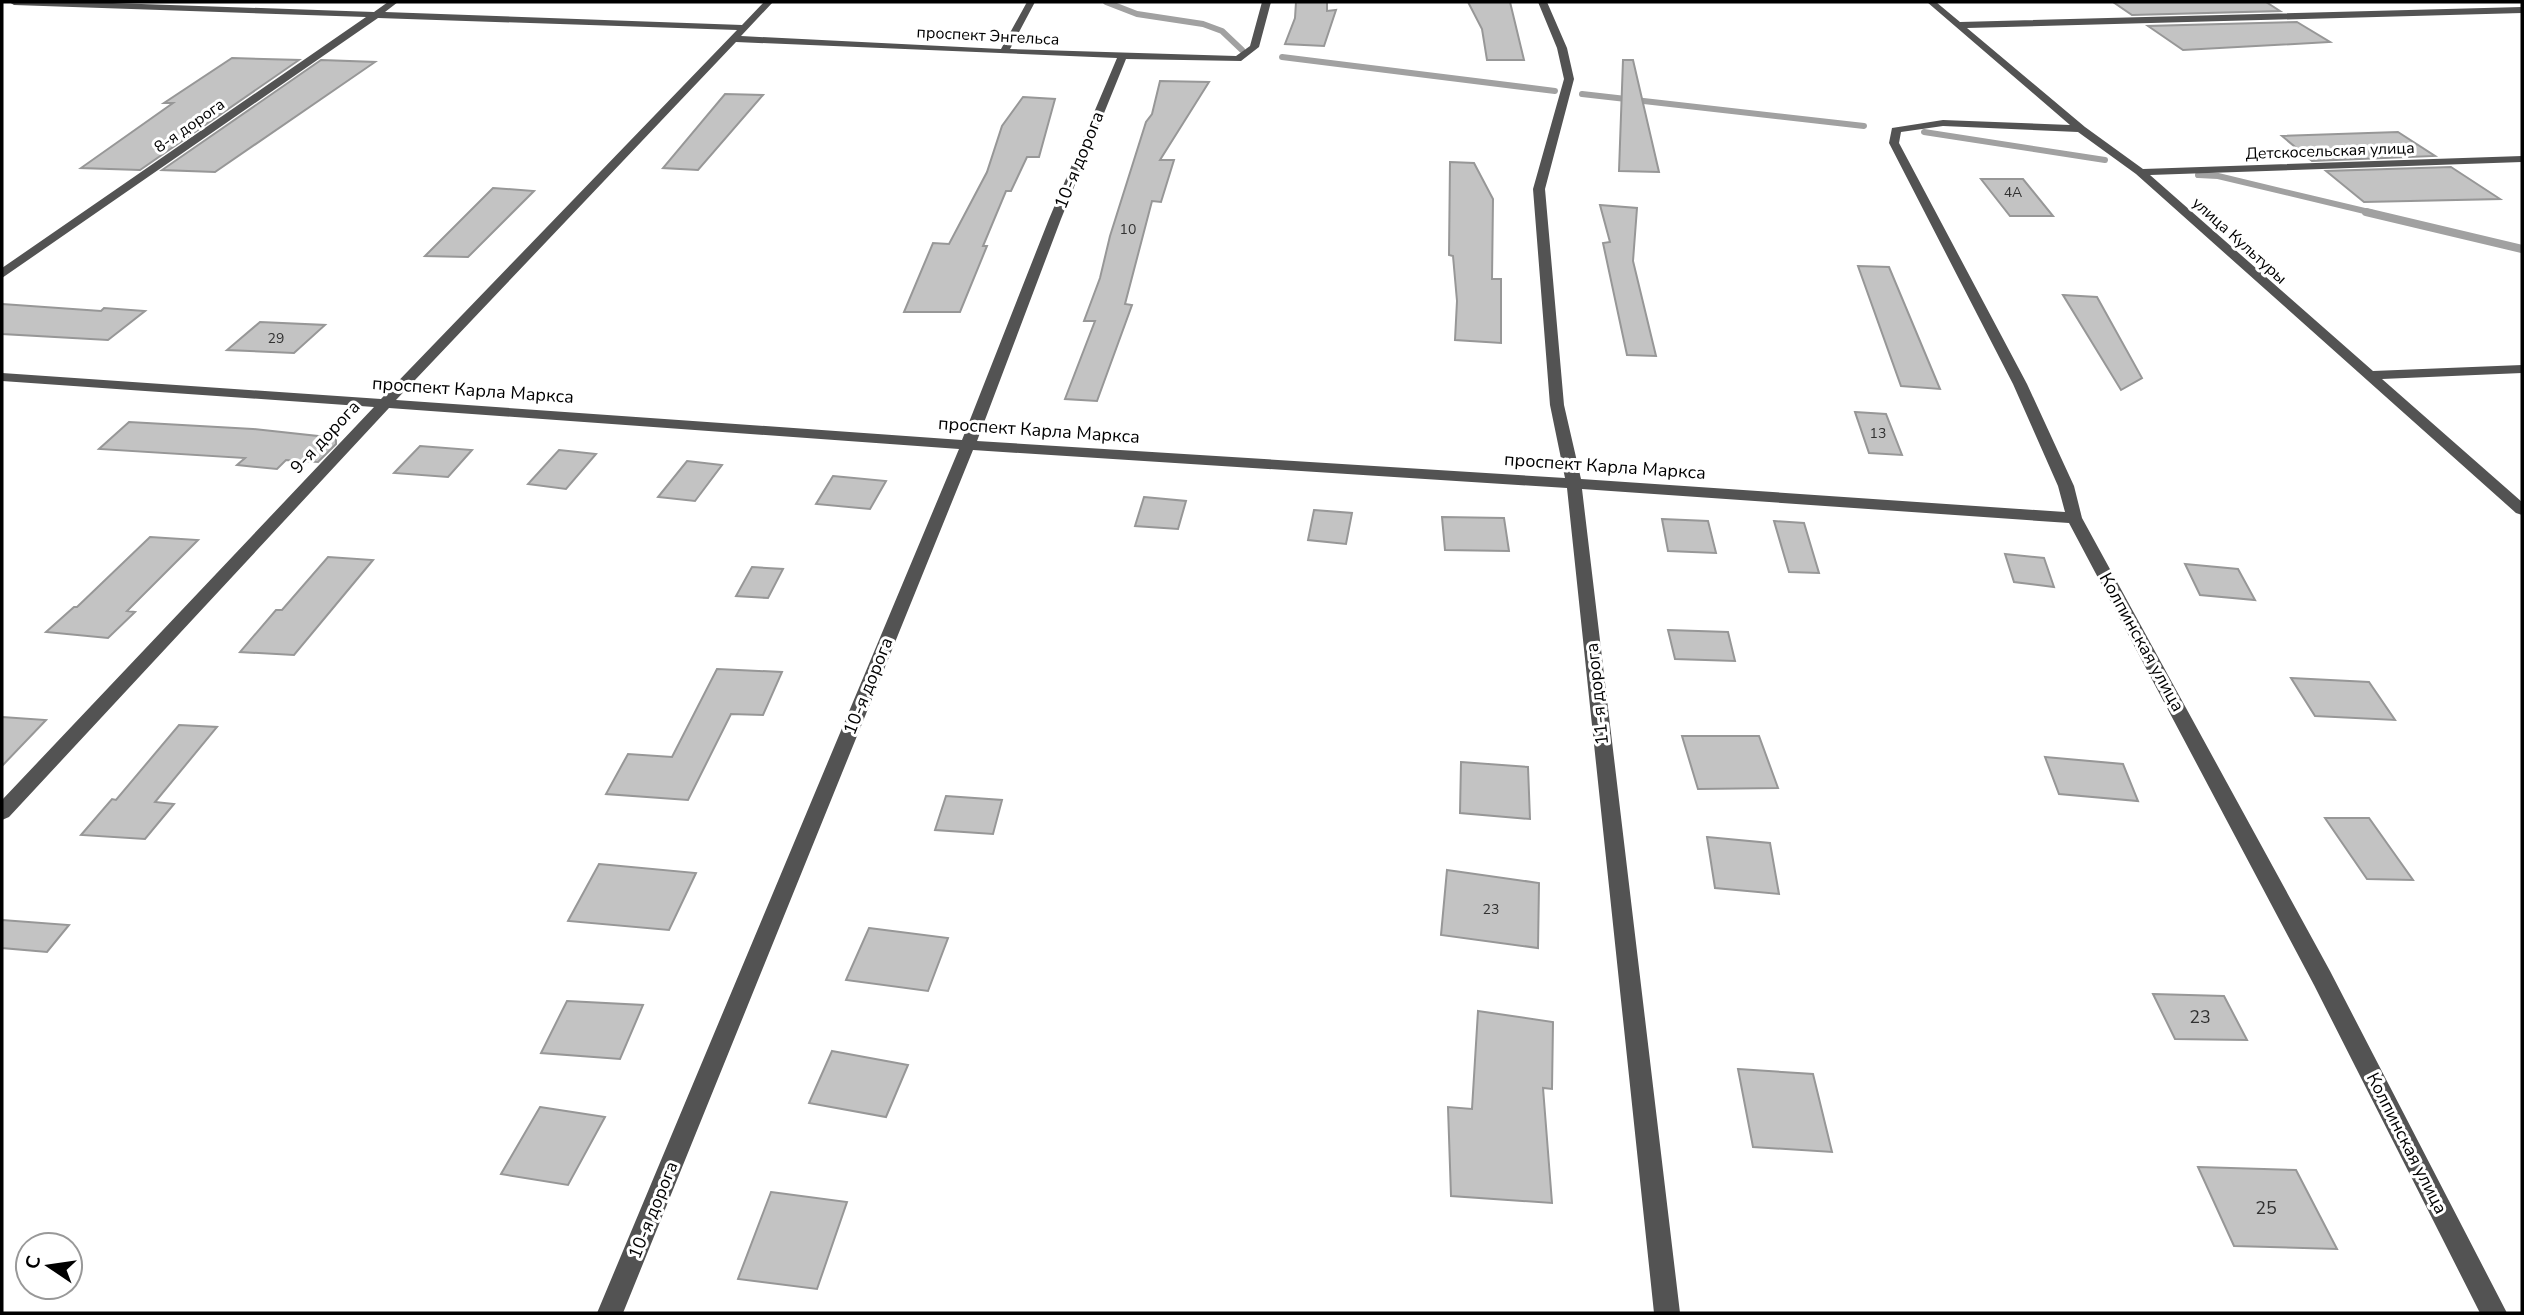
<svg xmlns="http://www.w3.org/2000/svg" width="2524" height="1315" viewBox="0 0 2524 1315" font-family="'Nunito Sans',sans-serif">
<rect width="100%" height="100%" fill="#fff"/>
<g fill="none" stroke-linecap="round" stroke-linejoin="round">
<path stroke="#a1a1a1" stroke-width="6" d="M 1106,2 L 1137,14 L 1203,24 L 1222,31 L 1242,50
M 1282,57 L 1555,91
M 1582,94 L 1864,126
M 1924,132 L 2105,160
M 2198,175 L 2218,176 L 2373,213"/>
<path stroke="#a1a1a1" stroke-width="8" d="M 2366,212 L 2522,249"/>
</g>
<path fill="#c3c3c3" stroke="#979797" stroke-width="2" d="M 1296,2 L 1327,2 L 1327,11 L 1336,10 L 1324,46 L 1285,44 L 1295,18 Z
M 1468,2 L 1510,2 L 1524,60 L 1487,60 L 1482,29 Z
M 2113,2 L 2266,2 L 2280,11 L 2132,15 Z
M 2297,22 L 2330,42 L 2183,50 L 2148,26 Z
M 232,58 L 299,60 L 140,170 L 81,168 L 173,103 L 164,103 Z
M 321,60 L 375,62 L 215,172 L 162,170 Z
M 1623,60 L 1633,60 L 1659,172 L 1619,171 Z
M 1160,81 L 1209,82 L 1160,160 L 1174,160 L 1161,202 L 1152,201 L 1125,304 L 1132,305 L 1097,401 L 1065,399 L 1095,321 L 1084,321 L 1100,278 L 1110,236 L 1146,122 L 1152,114 Z
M 725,94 L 763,95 L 698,170 L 663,168 Z
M 1023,97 L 1055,99 L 1039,157 L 1027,157 L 1011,191 L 1006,191 L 983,246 L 987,246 L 960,312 L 904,312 L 933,243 L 949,244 L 987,172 L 1002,126 Z
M 2398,132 L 2435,156 L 2312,161 L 2282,136 Z
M 1450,162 L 1474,163 L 1493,199 L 1492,279 L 1501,279 L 1501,343 L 1455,340 L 1457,301 L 1453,256 L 1449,255 Z
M 2451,167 L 2500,199 L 2364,202 L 2326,171 Z
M 1981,179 L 2023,179 L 2053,216 L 2010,216 Z
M 493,188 L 534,191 L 468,257 L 425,256 Z
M 1600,205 L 1637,208 L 1633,261 L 1656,356 L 1627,355 L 1603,243 L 1610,242 Z
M 1858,266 L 1889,267 L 1940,389 L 1901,386 Z
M 2063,295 L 2097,297 L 2142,378 L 2121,390 Z
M 2,304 L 101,311 L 104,308 L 145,311 L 108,340 L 2,334 Z
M 260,322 L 325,325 L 294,353 L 227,350 Z
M 1855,412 L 1886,414 L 1902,455 L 1869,453 Z
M 129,422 L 253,429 L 336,438 L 336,444 L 318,462 L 286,460 L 277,469 L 237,465 L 245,458 L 99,449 Z
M 420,446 L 472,450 L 448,477 L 394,473 Z
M 559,450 L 596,454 L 566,489 L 528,484 Z
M 687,461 L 722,465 L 695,501 L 658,497 Z
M 833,476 L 886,481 L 870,509 L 816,504 Z
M 1144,497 L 1186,501 L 1178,529 L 1135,526 Z
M 1314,510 L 1352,513 L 1346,544 L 1308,540 Z
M 1442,517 L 1504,518 L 1509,551 L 1445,550 Z
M 1662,519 L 1708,521 L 1716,553 L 1668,551 Z
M 1774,521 L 1804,523 L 1819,573 L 1789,572 Z
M 150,537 L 198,540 L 127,611 L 135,612 L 108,638 L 46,632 L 74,607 L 77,607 Z
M 2005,554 L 2044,558 L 2054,587 L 2014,582 Z
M 328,557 L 373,560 L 294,655 L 240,652 L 276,610 L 282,610 Z
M 2185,564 L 2238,569 L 2255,600 L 2200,595 Z
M 752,567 L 783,569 L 768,598 L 736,596 Z
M 1668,630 L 1728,632 L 1735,661 L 1675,659 Z
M 717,669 L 782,672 L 763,715 L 731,714 L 688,800 L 606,794 L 628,754 L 672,757 Z
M 2291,678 L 2369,682 L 2395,720 L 2315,716 Z
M 2,717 L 46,720 L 2,766 Z
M 179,725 L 217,727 L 155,802 L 174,804 L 145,839 L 81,835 L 112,799 L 116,800 Z
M 1682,736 L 1759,736 L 1778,788 L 1698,789 Z
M 2045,757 L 2123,764 L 2138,801 L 2059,794 Z
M 1461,762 L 1528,767 L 1530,819 L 1460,813 Z
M 946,796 L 1002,800 L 993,834 L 935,830 Z
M 2325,818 L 2369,818 L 2413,880 L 2367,879 Z
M 1707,837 L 1770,843 L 1779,894 L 1715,888 Z
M 599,864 L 696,873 L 669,930 L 568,921 Z
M 1447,870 L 1539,883 L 1538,948 L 1441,935 Z
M 2,920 L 69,925 L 47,952 L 2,948 Z
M 869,928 L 948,938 L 928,991 L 846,980 Z
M 2153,994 L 2224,996 L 2247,1040 L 2175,1039 Z
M 567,1001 L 643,1005 L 620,1059 L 541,1053 Z
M 1478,1011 L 1553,1022 L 1552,1089 L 1543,1088 L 1552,1203 L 1451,1196 L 1448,1107 L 1472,1109 Z
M 832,1051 L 908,1065 L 886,1117 L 809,1103 Z
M 1738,1069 L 1813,1074 L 1832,1152 L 1753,1147 Z
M 540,1107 L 605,1117 L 568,1185 L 501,1174 Z
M 2198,1167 L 2296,1170 L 2337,1249 L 2234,1246 Z
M 771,1192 L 847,1202 L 817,1289 L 738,1279 Z"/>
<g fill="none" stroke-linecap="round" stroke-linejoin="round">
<path fill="#535353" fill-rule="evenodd" d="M 9,2 L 84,2 L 374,12 L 388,2 L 398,2 L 385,12 L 742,25 L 764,2 L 773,2 L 741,36 L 1001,49 L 1027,2 L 1035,2 L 1010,49 L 1236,56 L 1250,46 L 1262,2 L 1271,2 L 1259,47 L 1241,61 L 1126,59 L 1061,219 L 977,441 L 1565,478 L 1550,405 L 1533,189 L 1564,79 L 1557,48 L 1538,2 L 1547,2 L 1567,48 L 1574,79 L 1545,189 L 1564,405 L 1581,479 L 2065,512 L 2058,486 L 2013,384 L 1889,143 L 1892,128 L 1943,120 L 2070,125 L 1927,2 L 1936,2 L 1960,22 L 2522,7 L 2522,13 L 1967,28 L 2085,127 L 2143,169 L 2522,156 L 2522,162 L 2150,175 L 2373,371 L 2522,365 L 2522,373 L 2382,379 L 2522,502 L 2522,515 L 2516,513 L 2136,174 L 2078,132 L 1943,126 L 1901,132 L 1899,143 L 2027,384 L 2074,486 L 2082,518 L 2330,971 L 2507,1313 L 2480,1313 L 2314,985 L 2069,523 L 1582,489 L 1680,1313 L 1654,1313 L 1567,488 L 973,450 L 623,1313 L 597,1313 L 959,449 L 389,408 L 9,817 L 2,820 L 2,800 L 374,407 L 2,381 L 2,373 L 381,399 L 737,30 L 378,18 L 2,278 L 2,268 L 366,17 L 14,5 ZM 736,42 L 1117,58 L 1049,219 L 962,440 L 396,400 Z"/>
</g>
<g text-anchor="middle" stroke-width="6" stroke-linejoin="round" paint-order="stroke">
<g font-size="14" fill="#313131">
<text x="2013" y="197">4А</text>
<text x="1128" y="234">10</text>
<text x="276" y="343">29</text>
<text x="1878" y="438">13</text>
<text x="1491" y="914">23</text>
</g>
<g font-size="16" fill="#000" stroke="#fff">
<text transform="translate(988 35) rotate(3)" y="6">проспект Энгельса</text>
<text transform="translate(189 125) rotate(-35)" y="6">8-я дорога</text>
<text transform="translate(2330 150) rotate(-2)" y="6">Детскосельская улица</text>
<text transform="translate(2240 240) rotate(42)" y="6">улица Культуры</text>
</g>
<g font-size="18" fill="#000" stroke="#fff">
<text transform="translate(1079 160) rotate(-68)" y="6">10-я дорога</text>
<text transform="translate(473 390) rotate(4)" y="6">проспект Карла Маркса</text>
<text transform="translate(1039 430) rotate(4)" y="6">проспект Карла Маркса</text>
<text transform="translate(325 437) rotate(-47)" y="6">9-я дорога</text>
<text transform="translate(1605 466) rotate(4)" y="6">проспект Карла Маркса</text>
<text transform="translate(2142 642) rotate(61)" y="6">Колпинская улица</text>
<text transform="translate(868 686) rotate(-68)" y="6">10-я дорога</text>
<text transform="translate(1597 694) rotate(-96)" y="6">11-я дорога</text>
<text transform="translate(2407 1143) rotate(63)" y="6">Колпинская улица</text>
<text transform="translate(653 1210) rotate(-68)" y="6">10-я дорога</text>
</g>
<g font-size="18" fill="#313131">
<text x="2200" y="1023">23</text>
<text x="2266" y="1214">25</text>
</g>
</g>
<rect width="2524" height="1315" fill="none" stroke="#000000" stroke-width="7"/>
<g transform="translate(49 1266) rotate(283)"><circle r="33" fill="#ffffff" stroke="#999999" stroke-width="2"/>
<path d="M0-5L12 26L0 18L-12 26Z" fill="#000000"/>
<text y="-10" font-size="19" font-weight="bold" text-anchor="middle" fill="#000000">С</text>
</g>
</svg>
